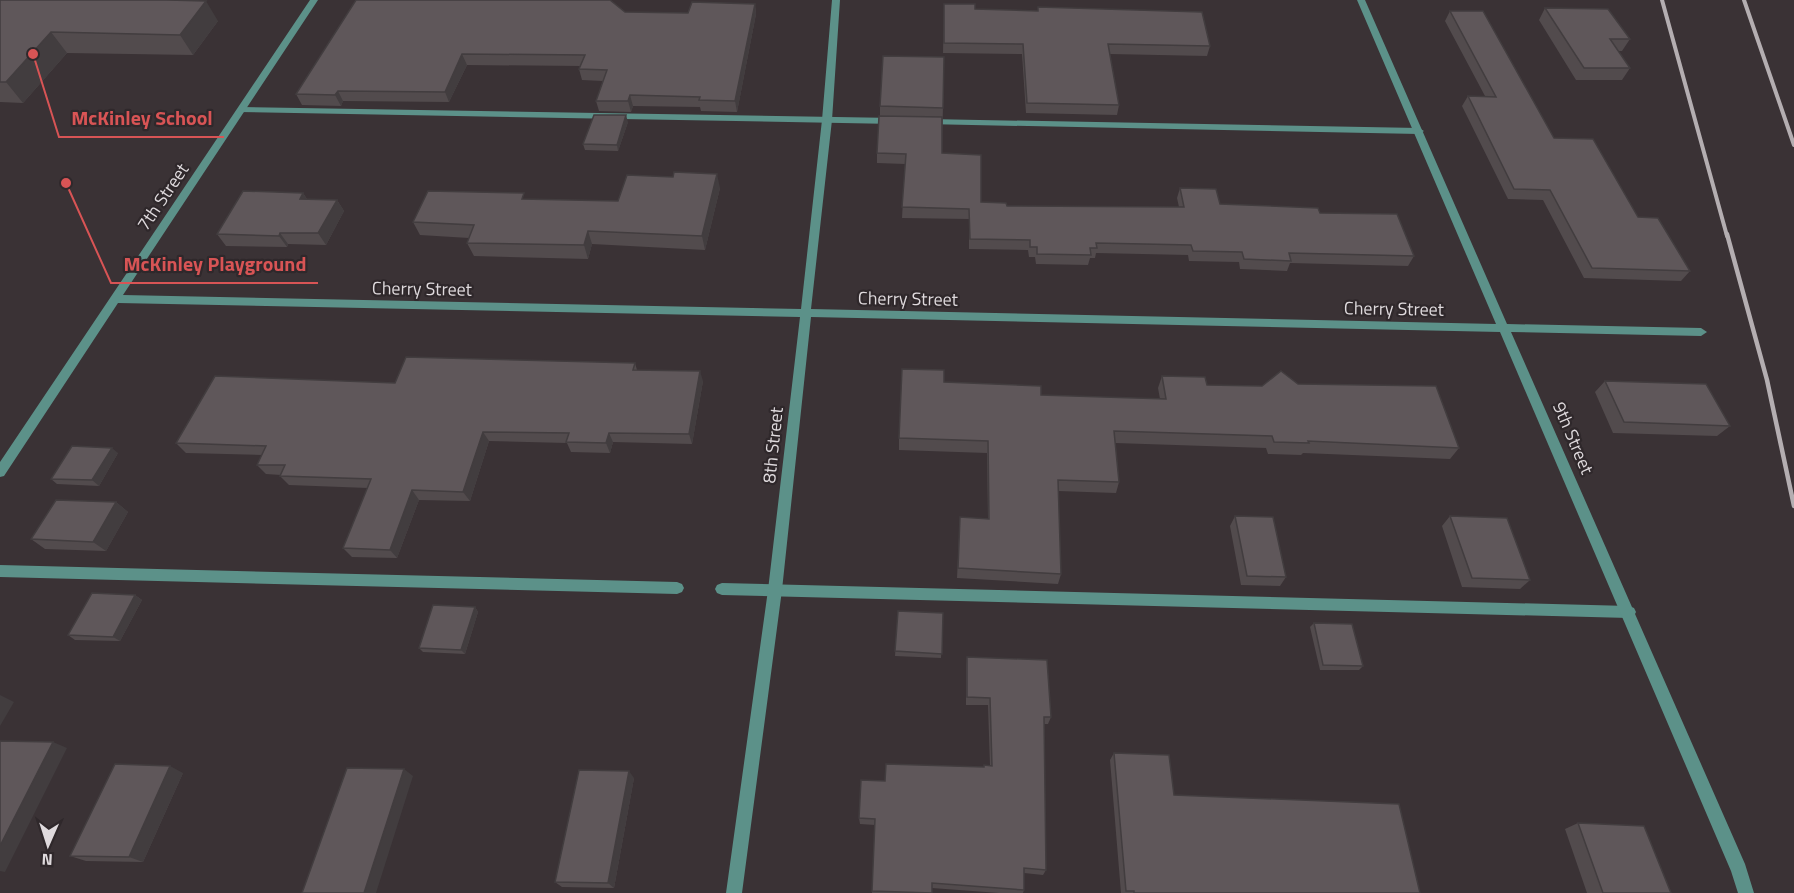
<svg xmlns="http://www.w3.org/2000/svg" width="1794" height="893" viewBox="0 0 1794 893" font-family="'Titillium Web',sans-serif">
<rect width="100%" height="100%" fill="#3a3235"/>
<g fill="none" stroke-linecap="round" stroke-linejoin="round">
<path fill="#5c9189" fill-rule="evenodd" d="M 241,107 L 895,118 L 900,121 L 895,124 L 238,112 L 238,108 Z
M 928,119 L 1419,128 L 1424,131 L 1419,134 L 925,124 L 925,120 Z
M 0,565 L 677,582 L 682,584 L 684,588 L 682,592 L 677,594 L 0,577 Z
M 722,583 L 1629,606 L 1634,608 L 1636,612 L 1634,616 L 1629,618 L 722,595 L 717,593 L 715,589 L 717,585 Z"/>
<path fill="#5c9189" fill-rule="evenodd" d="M 310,0 L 318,0 L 123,295 L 801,309 L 822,120 L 832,0 L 840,0 L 832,120 L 811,309 L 1496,324 L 1357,0 L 1365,0 L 1507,324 L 1701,328 L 1707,332 L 1701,336 L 1511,332 L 1745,864 L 1754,893 L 1738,893 L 1731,871 L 1500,332 L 811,317 L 782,590 L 742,893 L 726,893 L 768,590 L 800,317 L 118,303 L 4,476 L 0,477 L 0,462 Z"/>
<path stroke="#b4aeb1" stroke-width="4" d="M 1662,0 L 1727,236
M 1744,0 L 1794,145"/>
<path stroke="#b4aeb1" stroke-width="4.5" d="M 1727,234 L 1767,380 L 1794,506"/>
</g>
<path fill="#524b4d" d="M 0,0 L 218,21 L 193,55 L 67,53 L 23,103 L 0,102 Z
M 755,4 L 756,14 L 737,112 L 701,111 L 700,107 L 633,106 L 631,112 L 599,111 L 596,101 L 603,81 L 582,80 L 579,69 L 581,66 L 467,65 L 449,102 L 343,101 L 341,106 L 302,105 L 296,94 L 625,12 L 688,13 Z
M 944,4 L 975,9 L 1038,11 L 1038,7 L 1210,46 L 1207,56 L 1110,54 L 1119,105 L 1117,115 L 1026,113 L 1022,54 L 943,53 Z
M 1545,8 L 1630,39 L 1622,51 L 1618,51 L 1630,68 L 1622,80 L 1576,80 L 1539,20 Z
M 1450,11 L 1554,138 L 1638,217 L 1690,271 L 1681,281 L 1584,278 L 1543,200 L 1508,199 L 1462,106 L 1468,96 L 1485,96 L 1445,21 Z
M 944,57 L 942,153 L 981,202 L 1007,206 L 1179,207 L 1177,198 L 1180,188 L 1220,204 L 1320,213 L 1414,256 L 1408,266 L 1290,263 L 1287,271 L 1240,269 L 1239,262 L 1189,261 L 1188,255 L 1096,253 L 1095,258 L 1090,258 L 1088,265 L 1036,264 L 1035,257 L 1029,257 L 1028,250 L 969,249 L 969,219 L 902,218 L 905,164 L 877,163 L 877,153 L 880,116 L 880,106 Z
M 628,122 L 618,151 L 585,150 L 583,144 Z
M 720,188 L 705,250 L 592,244 L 588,259 L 474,256 L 467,243 L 469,238 L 420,235 L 413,222 L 527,199 L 618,201 Z
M 303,193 L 307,199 L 337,200 L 344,211 L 326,245 L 288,244 L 287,247 L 226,246 L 217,234 Z
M 635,363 L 637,370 L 703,381 L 692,444 L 613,442 L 610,453 L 571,452 L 567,443 L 489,441 L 470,501 L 419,500 L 397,558 L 352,557 L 343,548 L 368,488 L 289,485 L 280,476 L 281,475 L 266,474 L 257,465 L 262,455 L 186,453 L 176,443 L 395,383 Z
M 1162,376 L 1207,385 L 1262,386 L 1298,384 L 1459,448 L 1450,459 L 1303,453 L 1301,455 L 1268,454 L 1266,448 L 1115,443 L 1119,482 L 1116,493 L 1058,491 L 1061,574 L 1058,584 L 957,578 L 960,517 L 988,519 L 987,453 L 899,450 L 899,438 L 944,382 L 1041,395 L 1160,399 L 1158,388 Z
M 1605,381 L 1730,426 L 1717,436 L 1613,433 L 1595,392 Z
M 118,453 L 99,486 L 57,484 L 51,479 Z
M 116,502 L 128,512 L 106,551 L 45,549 L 31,539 Z
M 1235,516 L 1286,577 L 1280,586 L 1241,585 L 1230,526 Z
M 1450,516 L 1530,580 L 1520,589 L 1462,587 L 1442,526 Z
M 135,595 L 142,600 L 120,641 L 75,640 L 68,635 Z
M 475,607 L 478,612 L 465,654 L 423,652 L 419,648 Z
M 898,611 L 943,613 L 941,658 L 895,656 Z
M 1314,623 L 1363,666 L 1359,670 L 1320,670 L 1310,627 Z
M 967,657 L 1051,717 L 1048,724 L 1044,724 L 1046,870 L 1043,875 L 1024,873 L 1024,890 L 1023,893 L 999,893 L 932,888 L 932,893 L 872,893 L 875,825 L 860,824 L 859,818 L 885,781 L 983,767 L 990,765 L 988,705 L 966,705 L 966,665 Z
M 1114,753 L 1174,795 L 1420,893 L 1121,893 L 1110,760 Z
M 183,773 L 143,862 L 86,861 L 70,856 Z
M 634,778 L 614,888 L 562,887 L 555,882 Z
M 1578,823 L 1671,893 L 1587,893 L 1565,829 Z"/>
<path fill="#423d3f" d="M 206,1 L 218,21 L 193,55 L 180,35 Z
M 755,4 L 756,14 L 737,112 L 735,101 Z
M 51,32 L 67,53 L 23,103 L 6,82 Z
M 462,54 L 467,65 L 449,102 L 445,92 Z
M 338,91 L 343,101 L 341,106 L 335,95 Z
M 630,95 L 633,106 L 631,112 L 628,101 Z
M 626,115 L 628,122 L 618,151 L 617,145 Z
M 717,174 L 720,188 L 705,250 L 702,236 Z
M 303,193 L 310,204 L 300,199 Z
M 337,200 L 344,211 L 326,245 L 318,233 Z
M 588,231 L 592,244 L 588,259 L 584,245 Z
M 280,233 L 288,244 L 287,247 L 279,236 Z
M 700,371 L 703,381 L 692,444 L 689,434 Z
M 483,432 L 489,441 L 470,501 L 463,492 Z
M 609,433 L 613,442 L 610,453 L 606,443 Z
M 112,448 L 118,453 L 99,486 L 92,480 Z
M 412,490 L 419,500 L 397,558 L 390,550 Z
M 116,502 L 128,512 L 106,551 L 93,542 Z
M 135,595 L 142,600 L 120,641 L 113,637 Z
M 475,607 L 478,612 L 465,654 L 461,650 Z
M 0,695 L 14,702 L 0,726 Z
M 53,742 L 67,748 L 5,872 L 0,871 L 0,846 Z
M 170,766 L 183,773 L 143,862 L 129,857 Z
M 404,769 L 413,776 L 376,893 L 364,893 Z
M 629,771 L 634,778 L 614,888 L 608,883 Z"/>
<path fill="#5f575a" stroke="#423d3f" stroke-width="1.5" d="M 0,0 L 167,0 L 206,1 L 180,35 L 51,32 L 6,82 L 0,82 Z
M 356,0 L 610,0 L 625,12 L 688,13 L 692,2 L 755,4 L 735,101 L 699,100 L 700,97 L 630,95 L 628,101 L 596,101 L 607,70 L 579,69 L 585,55 L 462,54 L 445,92 L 338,91 L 335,95 L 296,94 Z
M 944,4 L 975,4 L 975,9 L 1038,11 L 1038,7 L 1202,12 L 1210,46 L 1108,44 L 1119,105 L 1027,103 L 1023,44 L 944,43 Z
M 1545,8 L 1608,9 L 1630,39 L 1610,39 L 1630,68 L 1584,68 Z
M 1450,11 L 1483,11 L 1554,138 L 1593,139 L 1638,217 L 1658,218 L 1690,271 L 1592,268 L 1550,190 L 1514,189 L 1468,96 L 1496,97 Z
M 883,56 L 944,57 L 943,108 L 880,106 Z
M 594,115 L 626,115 L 617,145 L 583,144 Z
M 879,116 L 942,117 L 942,153 L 981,155 L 981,202 L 1006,203 L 1007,206 L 1184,207 L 1180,188 L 1216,189 L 1220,204 L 1318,208 L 1320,213 L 1397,214 L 1414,256 L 1289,253 L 1291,261 L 1244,259 L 1242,252 L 1193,251 L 1191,245 L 1096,243 L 1097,248 L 1090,248 L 1091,255 L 1037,254 L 1037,247 L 1030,247 L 1030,240 L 970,239 L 969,209 L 902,207 L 906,154 L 877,153 Z
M 674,172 L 717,174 L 702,236 L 588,231 L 584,245 L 467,243 L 474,225 L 413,222 L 428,191 L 524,193 L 522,199 L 618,201 L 627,175 L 673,177 Z
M 243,191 L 303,193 L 300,199 L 337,200 L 318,233 L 280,233 L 279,236 L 217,234 Z
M 406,357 L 635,363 L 633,370 L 700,371 L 689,434 L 609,433 L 606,443 L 566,442 L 569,433 L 483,432 L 463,492 L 412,490 L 390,550 L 343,548 L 371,479 L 280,476 L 285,465 L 257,465 L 266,446 L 176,443 L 215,376 L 395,383 Z
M 902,369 L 944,370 L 944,382 L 1041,386 L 1041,395 L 1166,399 L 1162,376 L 1205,377 L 1207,385 L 1262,386 L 1281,371 L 1298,384 L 1436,386 L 1459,448 L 1308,441 L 1309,443 L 1274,442 L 1272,436 L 1114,431 L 1119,482 L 1058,480 L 1061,574 L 958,568 L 960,517 L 989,519 L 988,441 L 899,438 Z
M 1605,381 L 1706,384 L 1730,426 L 1624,422 Z
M 72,446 L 112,448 L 92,480 L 51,479 Z
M 56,500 L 116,502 L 93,542 L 31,539 Z
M 1235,516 L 1273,517 L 1286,577 L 1247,576 Z
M 1450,516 L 1507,518 L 1530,580 L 1472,578 Z
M 92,593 L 135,595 L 113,637 L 68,635 Z
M 433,605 L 475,607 L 461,650 L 419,648 Z
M 898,611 L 943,613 L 942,654 L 895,651 Z
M 1314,623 L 1352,624 L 1363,666 L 1323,665 Z
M 967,657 L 1047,660 L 1051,717 L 1044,717 L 1046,870 L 1024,868 L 1024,890 L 932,883 L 932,893 L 872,891 L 875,819 L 859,818 L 861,780 L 885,781 L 886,764 L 984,767 L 984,765 L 992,766 L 990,698 L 967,697 Z
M 0,741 L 53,742 L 0,846 Z
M 1114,753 L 1169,755 L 1174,795 L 1399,804 L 1420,893 L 1134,893 L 1134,891 L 1126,891 Z
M 115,764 L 170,766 L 129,857 L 70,856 Z
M 347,768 L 404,769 L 364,893 L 302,893 Z
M 579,770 L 629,771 L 608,883 L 555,882 Z
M 1578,823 L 1644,826 L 1671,893 L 1603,893 Z"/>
<g text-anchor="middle" stroke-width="4.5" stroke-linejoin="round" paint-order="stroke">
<g font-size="18" fill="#dfdadd" stroke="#2f282b">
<text transform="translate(163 197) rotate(-56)" y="6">7th Street</text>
<text transform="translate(422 289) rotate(1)" y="6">Cherry Street</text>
<text transform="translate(908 299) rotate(1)" y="6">Cherry Street</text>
<text transform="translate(1394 309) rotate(1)" y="6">Cherry Street</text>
<text transform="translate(1573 438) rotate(67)" y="6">9th Street</text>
<text transform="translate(773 445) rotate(-84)" y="6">8th Street</text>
</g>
</g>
<path fill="none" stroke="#d85455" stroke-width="2" d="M33 54L59 137H224M66 183L111 283H318"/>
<g fill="#d85455" stroke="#2f282b" stroke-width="2">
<circle cx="33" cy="54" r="6"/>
<circle cx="66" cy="183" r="6"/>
</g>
<g font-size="20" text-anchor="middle" font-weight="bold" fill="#d85455" stroke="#2f282b" stroke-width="4.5" stroke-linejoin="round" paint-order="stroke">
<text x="142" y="125">McKinley School</text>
<text x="215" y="271">McKinley Playground</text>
</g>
<g transform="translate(48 845) rotate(183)" stroke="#2f282b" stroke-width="4.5" paint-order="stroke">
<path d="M0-4.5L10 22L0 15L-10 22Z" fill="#dfdadd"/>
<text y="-9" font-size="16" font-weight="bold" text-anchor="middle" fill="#dfdadd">N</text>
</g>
</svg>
